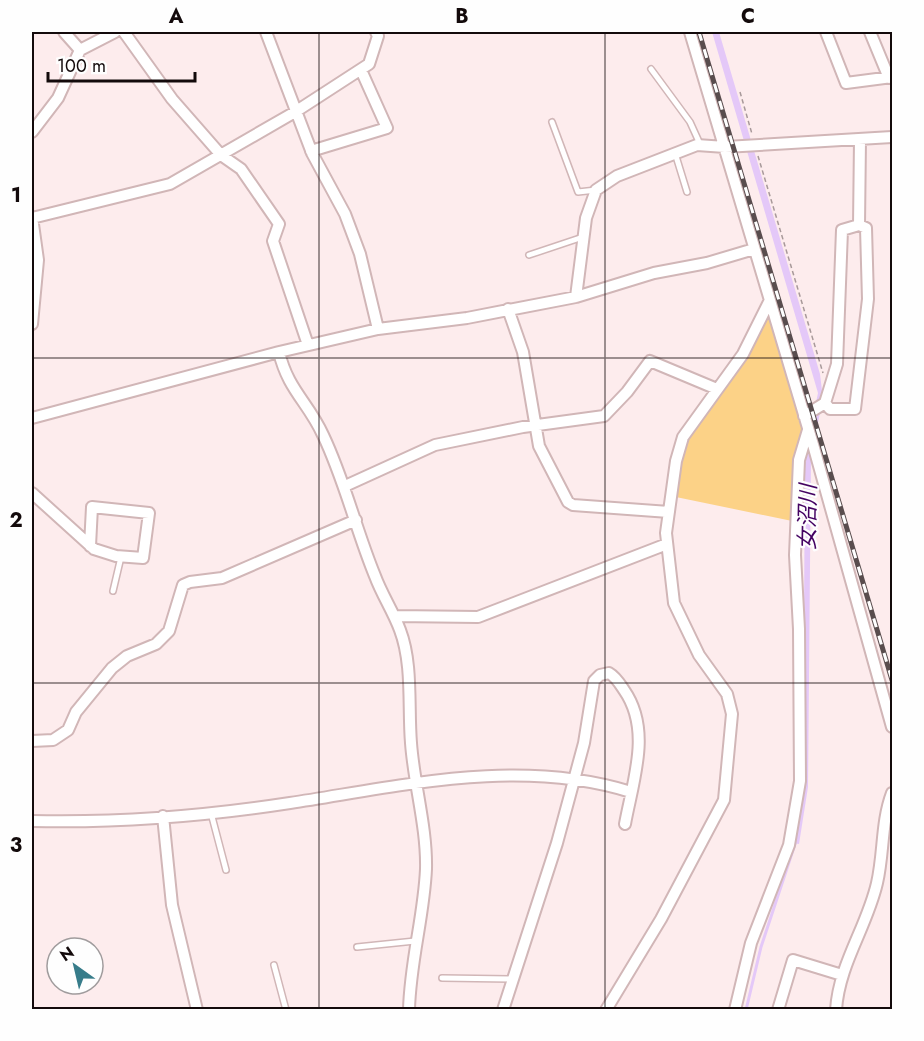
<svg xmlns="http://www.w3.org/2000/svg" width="924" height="1041" viewBox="0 0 924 1041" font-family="Jost,'Noto Sans JP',sans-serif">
<rect width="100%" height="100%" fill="#fdeced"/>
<path fill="#fcd287" d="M 769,302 L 804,416 L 797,522 L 671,496 L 683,437 Z"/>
<path fill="#e4c8f8" d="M 712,32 L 719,32 L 820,374 L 823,399 L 811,455 L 808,787 L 799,844 L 793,843 L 804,616 L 805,454 L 818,393 Z"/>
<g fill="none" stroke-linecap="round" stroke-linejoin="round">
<path stroke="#e4c8f8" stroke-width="3" d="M 746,1010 L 761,947 L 796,841"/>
<defs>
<path id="service" d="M 651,69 L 690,122 L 700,144
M 552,122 L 578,192 L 596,190
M 675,153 L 687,192
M 529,255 L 583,237
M 113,591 L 121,557
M 211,813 L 226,870
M 357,947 L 415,941
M 274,965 L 286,1010
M 442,978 L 513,979"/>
<path id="minor" d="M 64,32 L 80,50 L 115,32
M 124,32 L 172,99 L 221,155 L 241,169 L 279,224 L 273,241 L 308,345
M 266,32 L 312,153 L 345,214 L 360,254 L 378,329
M 690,32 L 814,448 L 892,727
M 826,32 L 846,83 L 892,77
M 870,32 L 889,78
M 32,132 L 58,98 L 80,50
M 311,151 L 387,128 L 361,70
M 32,217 L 38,260 L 32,324
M 32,218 L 170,184 L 295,112 L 369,64 L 378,36 L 376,32
M 576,297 L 586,218 L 596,190 L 617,176 L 697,145 L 725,147 L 892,137
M 508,309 L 523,352 L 539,446 L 568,502 L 573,505 L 669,512
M 279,352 C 288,390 308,402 323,435 C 345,481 356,530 375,576 C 382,595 393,611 400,630 C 413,664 408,707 411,743 C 414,785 427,827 426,869 C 424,916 410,962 409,1010
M 825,403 L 830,409 L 855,409 L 868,299 L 866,228 L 859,225
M 804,416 L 825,403 L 837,364 L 842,230 L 859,225 L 860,140
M 32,418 L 279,352 L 378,329 L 467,318 L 576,297 L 654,273 L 707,263 L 754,249
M 345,486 L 435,445 L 523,427 L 604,416 L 627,392 L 650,361 L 717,389
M 32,493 L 94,549 L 116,556 L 143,558 L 149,513 L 92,507 L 90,546
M 395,616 L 478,617 L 667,544
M 32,741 L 53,740 L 68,730 L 76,712 L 112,668 L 127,656 L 156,644 L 169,631 L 183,585 L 190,582 L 222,578 L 356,520
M 163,816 L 172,905 L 197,1010
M 32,821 C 117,823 205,816 290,803 C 402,786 519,757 631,792
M 503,1010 L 557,843 L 584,743 L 594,681 L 600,675 L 609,673 C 616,677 620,684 624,690 C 652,730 633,780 625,824
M 606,1010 L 661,919 L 724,800 L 732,714 L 727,694 L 699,655 L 674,603 L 666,533 L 676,461 L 683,437 L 743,354 L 769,302
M 735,1010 L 751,943 L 789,845 L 800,781 L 799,629 L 795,555 L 799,460 L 808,430
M 778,1010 L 793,960 L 842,975
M 836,1010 C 839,964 867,927 877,883 C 884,853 881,822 892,793"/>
</defs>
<use href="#service" stroke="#d1b6b7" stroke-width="8"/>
<use href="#minor" stroke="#d1b6b7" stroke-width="14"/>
<path stroke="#a8999a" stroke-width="1.5" stroke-dasharray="4.5 3" stroke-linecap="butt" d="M 740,92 L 752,134
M 758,156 L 823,373"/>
<use href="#service" stroke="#fff" stroke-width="5"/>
<use href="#minor" stroke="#fff" stroke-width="10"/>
<defs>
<path id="rail" d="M 699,32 L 892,680"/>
</defs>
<use href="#rail" stroke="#594d4e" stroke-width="5"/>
<use href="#rail" stroke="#fefefe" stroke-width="3" stroke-dasharray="9" stroke-linecap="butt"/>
</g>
<path fill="none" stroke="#130a0b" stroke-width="1.5" stroke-opacity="0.55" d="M 319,32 L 319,1010M 605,32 L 605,1010M 32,358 L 892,358M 32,683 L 892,683"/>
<g text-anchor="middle" stroke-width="4.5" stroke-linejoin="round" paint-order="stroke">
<g font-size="22" font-style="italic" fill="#440262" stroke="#fefefe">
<text transform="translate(807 517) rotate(-89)" y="8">女沼川</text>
</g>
</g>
<rect width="924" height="1041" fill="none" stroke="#fefefe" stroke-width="66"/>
<g transform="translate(75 966) rotate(326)"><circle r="28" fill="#fefefe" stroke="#a09c9d" stroke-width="1.5"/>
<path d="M0-4.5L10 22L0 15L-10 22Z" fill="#377c8a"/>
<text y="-9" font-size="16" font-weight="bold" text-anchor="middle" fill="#130a0b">N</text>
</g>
<path d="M48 72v9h147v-9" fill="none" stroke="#130a0b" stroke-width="3"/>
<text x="57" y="72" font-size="18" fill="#130a0b" stroke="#fefefe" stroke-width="4.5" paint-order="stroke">100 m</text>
<rect x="33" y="33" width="858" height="975" fill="none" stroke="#130a0b" stroke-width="2"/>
<g font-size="20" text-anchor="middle" font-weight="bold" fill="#130a0b">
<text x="176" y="23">A</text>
<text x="462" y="23">B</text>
<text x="748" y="23">C</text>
<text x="16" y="202">1</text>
<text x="16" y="527">2</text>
<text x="16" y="852">3</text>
</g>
</svg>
